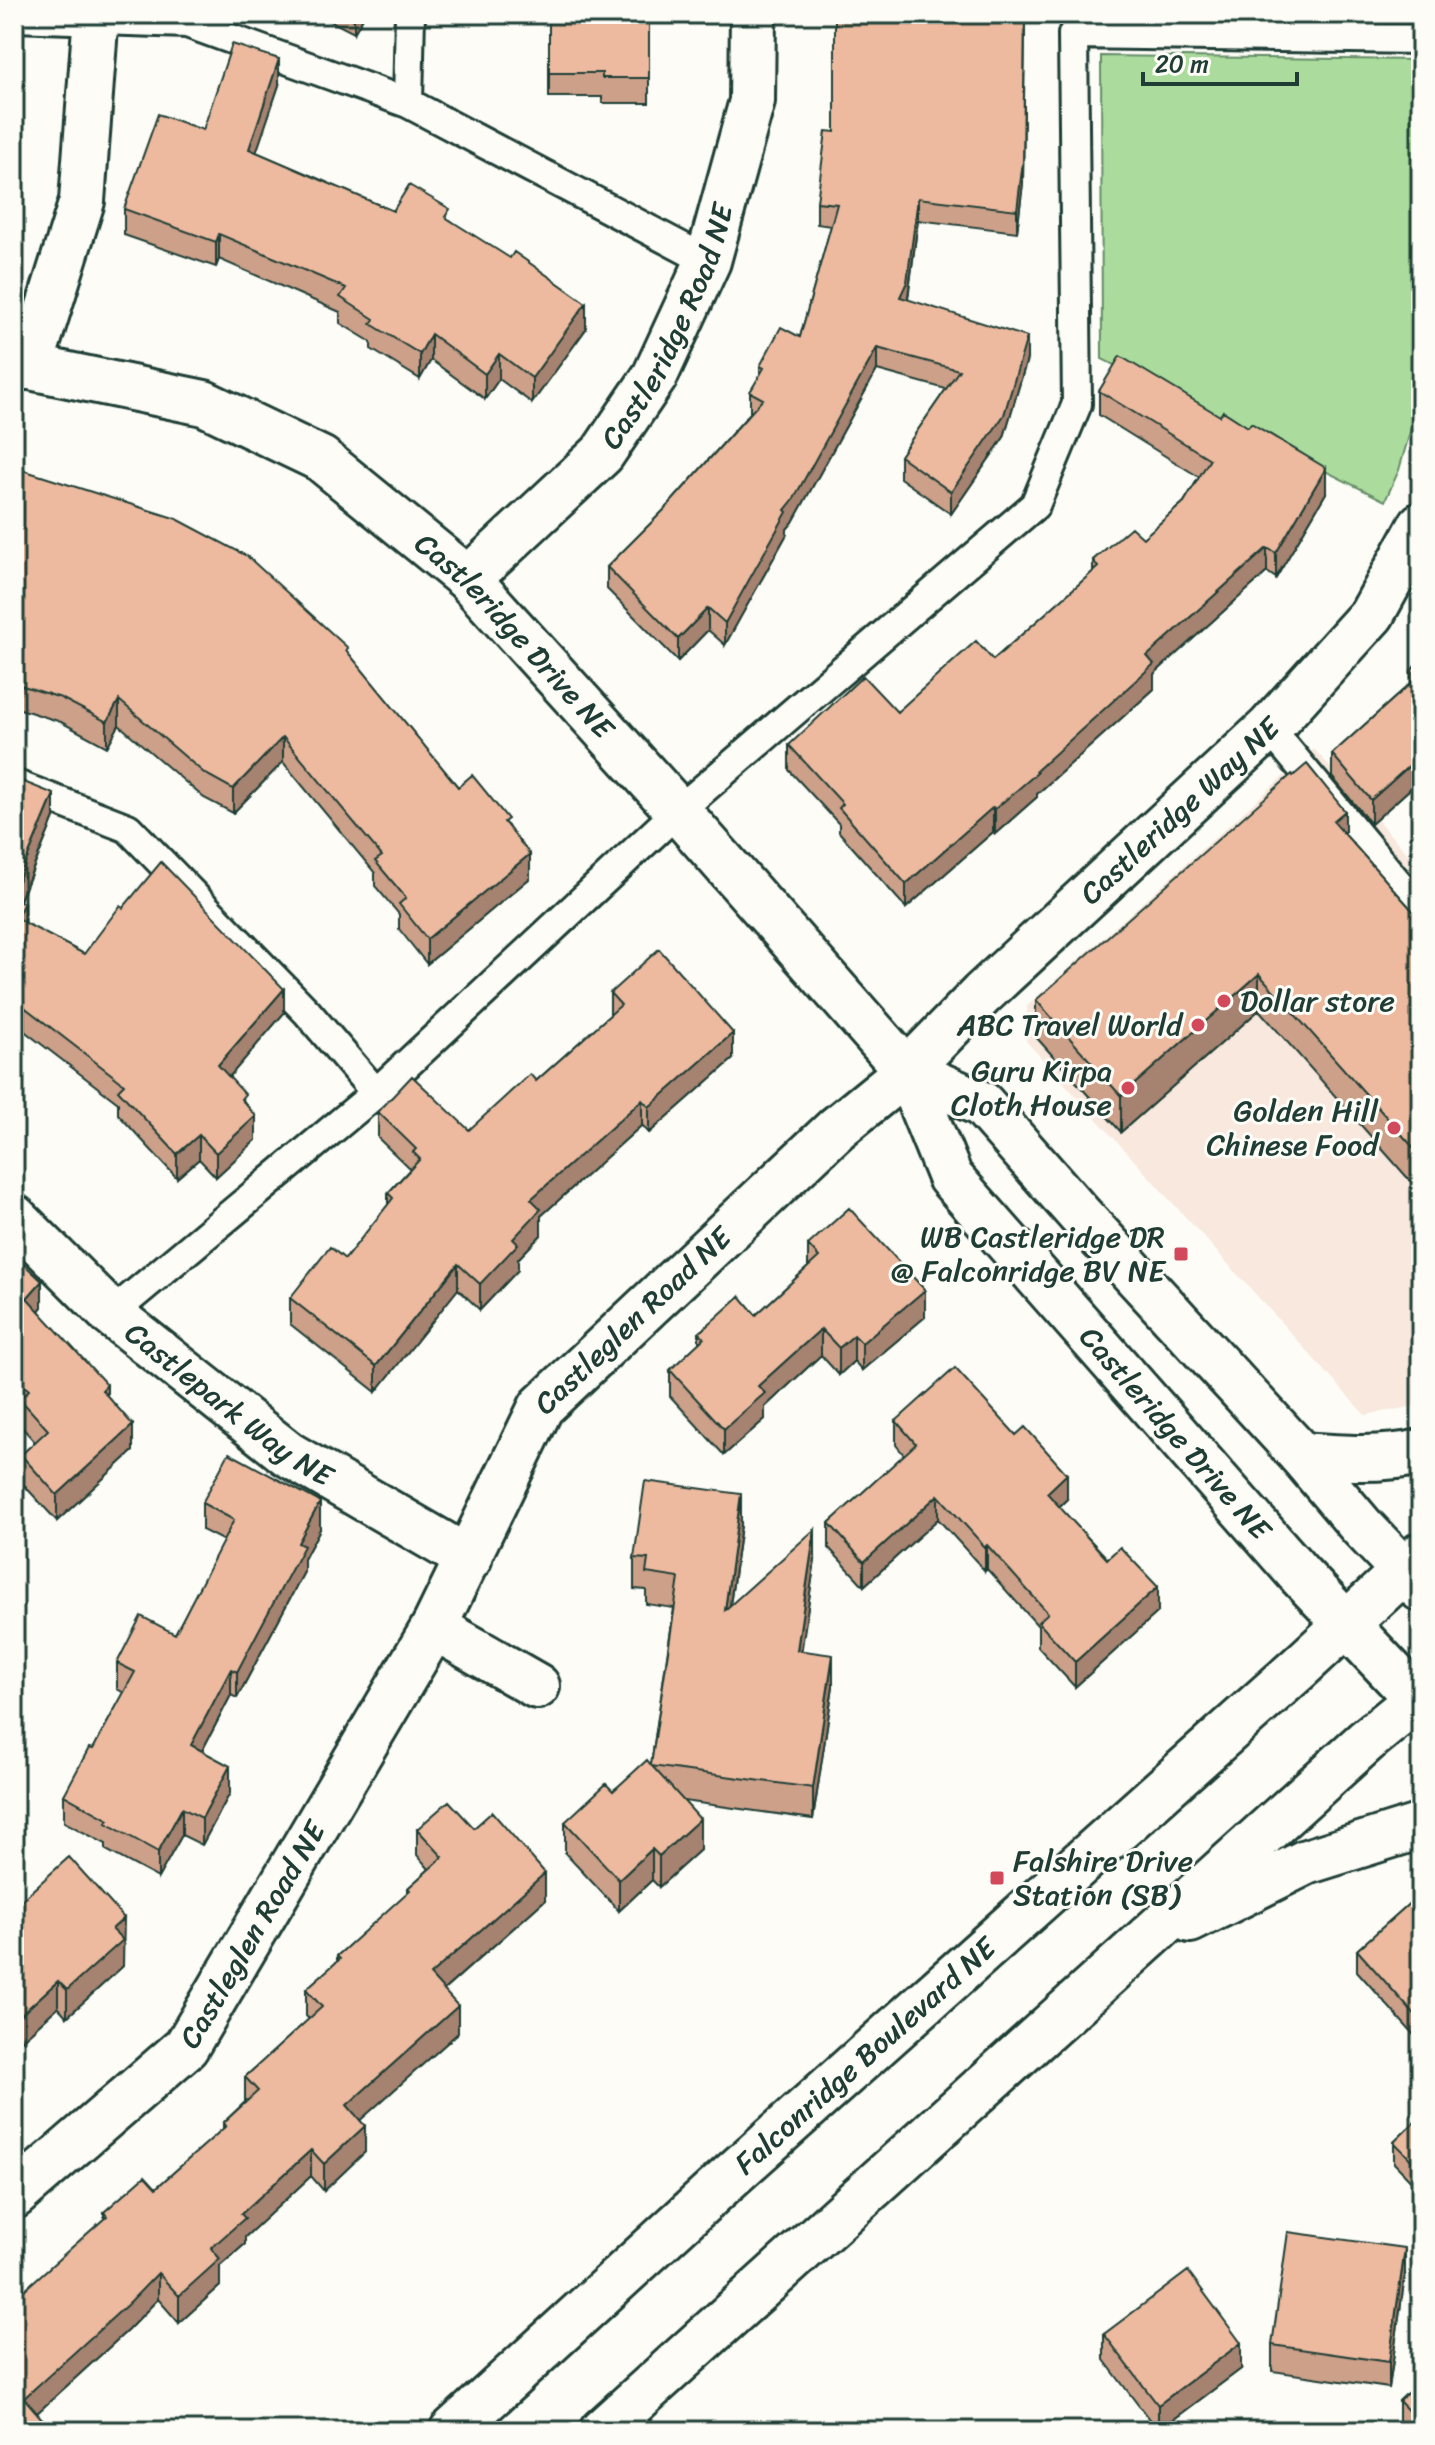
<svg xmlns="http://www.w3.org/2000/svg" width="1435" height="2445" viewBox="0 0 1435 2445" font-family="Sriracha,sans-serif">
<rect width="100%" height="100%" fill="#fdfcf7"/>
<filter id="ink" filterUnits="userSpaceOnUse"><feTurbulence type="fractalNoise" baseFrequency=".0125" numOctaves="2"/><feDisplacementMap in="SourceGraphic" scale="16" xChannelSelector="R" yChannelSelector="G"/><feConvolveMatrix kernelMatrix="1 2 1 2 8 2 1 2 1" color-interpolation-filters="sRGB"/></filter>
<g filter="url(#ink)">
<path fill="#f8e8dd" d="M 1314,749 L 1421,869 L 1421,1405 L 1365,1415 L 1026,1041 L 1027,1006 Z"/>
<path fill="#abdc9d" stroke="#658c68" stroke-width="2" d="M 1101,56 L 1421,60 L 1421,394 L 1399,470 L 1385,501 L 1102,359 Z"/>
<g fill="none" stroke-linecap="round" stroke-linejoin="round">
<defs>
<path id="lane" d="M 14,17 L 187,23 L 408,103 L 708,261
M 408,103 L 410,14
M 1269,728 L 1421,911
M 14,784 L 128,828 L 307,1012 L 376,1093 L 678,811 L 1035,505 L 1077,404 L 1073,34 L 1421,39
M 111,1314 L 376,1093"/>
<g id="street">
<path d="M 30,367 L 82,201 L 96,14"/>
<path id="s1" d="M 468,579 L 602,454 L 655,376 L 708,261 L 752,101 L 753,14"/>
<path id="s2" d="M 14,1217 L 111,1314 L 288,1454 L 469,1559"/>
<path d="M 434,1627 L 537,1686"/>
<path id="s3" d="M 14,2196 L 186,2047 L 434,1627 L 541,1407 L 837,1128 L 907,1071 L 982,994 L 1269,728 L 1372,614 L 1421,525"/>
</g>
<g id="secondary">
<path id="s4" d="M 14,367 L 30,367 L 204,403 L 321,459 L 468,579 L 678,811 L 907,1071 L 950,1177 L 1300,1575 L 1421,1703"/>
<path d="M 907,1071 L 982,1104 L 1079,1214 L 1301,1455 L 1361,1526 L 1421,1589"/>
<path d="M 1301,1455 C 1341,1458 1381,1461 1421,1452"/>
<path d="M 1190,1920 L 1306,1862 L 1421,1826"/>
<path id="s5" d="M 452,2431 L 723,2183 L 1300,1667 L 1421,1555"/>
<path d="M 602,2431 L 1366,1741 L 1421,1696"/>
</g>
</defs>
<use href="#lane" stroke="#1f3d34" stroke-width="34"/>
<use href="#street" stroke="#1f3d34" stroke-width="50"/>
<use href="#secondary" stroke="#1f3d34" stroke-width="50"/>
<use href="#lane" stroke="#fdfcf7" stroke-width="28"/>
<use href="#street" stroke="#fdfcf7" stroke-width="44"/>
<use href="#secondary" stroke="#fdfcf7" stroke-width="44"/>
</g>
<path fill="#cca089" stroke="#1f3d34" stroke-width="2" d="M 317,14 L 365,14 L 354,33 Z
M 649,14 L 649,103 L 602,103 L 602,97 L 549,97 L 549,16 Z
M 1025,14 L 1023,183 L 1017,232 L 918,220 L 908,300 L 1027,359 L 1004,437 L 951,514 L 900,478 L 900,456 L 946,389 L 877,370 L 793,522 L 787,529 L 787,534 L 725,645 L 708,630 L 678,661 L 607,589 L 607,567 L 664,510 L 750,413 L 750,392 L 760,376 L 760,366 L 800,337 L 831,226 L 817,224 L 817,202 L 835,132 Z
M 279,85 L 256,152 L 393,211 L 450,220 L 586,329 L 532,403 L 499,379 L 485,399 L 431,360 L 420,379 L 371,349 L 371,342 L 340,323 L 340,312 L 219,259 L 216,267 L 124,235 L 124,209 L 203,130 Z
M 1099,391 L 1326,493 L 1276,578 L 1267,572 L 1154,674 L 1154,689 L 1037,794 L 1037,797 L 995,834 L 993,832 L 906,908 L 839,832 L 839,824 L 789,770 L 789,745 L 897,712 L 993,660 L 1093,572 L 1093,560 L 1143,538 L 1184,502 L 1199,477 L 1099,415 Z
M 14,473 L 348,653 L 458,787 L 508,826 L 530,878 L 427,964 L 399,929 L 399,914 L 375,886 L 375,873 L 283,762 L 233,813 L 204,798 L 119,725 L 107,747 L 61,722 L 17,708 L 17,705 L 14,704 Z
M 1421,659 L 1421,779 L 1371,824 L 1332,777 L 1332,754 L 1411,683 L 1411,671 Z
M 14,778 L 54,818 L 20,901 L 24,923 L 84,954 L 284,1013 L 229,1077 L 245,1103 L 256,1140 L 216,1177 L 199,1159 L 177,1178 L 118,1114 L 118,1103 L 23,1030 L 18,1040 L 14,1038 Z
M 1345,835 L 1421,920 L 1421,1193 L 1259,1010 L 1121,1132 L 1036,1037 L 1036,1000 Z
M 610,993 L 733,1059 L 649,1133 L 642,1125 L 541,1216 L 541,1235 L 518,1259 L 518,1270 L 480,1310 L 458,1289 L 376,1392 L 290,1324 L 290,1298 L 345,1259 L 388,1205 L 388,1193 L 410,1169 L 378,1138 L 378,1112 L 469,1130 L 536,1081 L 610,1015 Z
M 808,1245 L 925,1317 L 862,1370 L 854,1361 L 839,1375 L 821,1355 L 765,1407 L 765,1419 L 724,1455 L 670,1396 L 670,1370 L 699,1343 L 699,1333 L 756,1315 L 808,1267 Z
M 14,1255 L 42,1307 L 39,1311 L 107,1396 L 133,1451 L 57,1521 L 21,1482 L 21,1455 L 35,1442 L 20,1425 L 20,1408 L 14,1403 Z
M 896,1421 L 1067,1499 L 1059,1507 L 1158,1612 L 1075,1687 L 1038,1647 L 1038,1626 L 987,1569 L 985,1571 L 938,1519 L 864,1586 L 829,1548 L 829,1523 L 904,1455 L 896,1445 Z
M 202,1503 L 320,1529 L 304,1559 L 304,1572 L 237,1698 L 231,1695 L 202,1751 L 230,1793 L 202,1845 L 182,1835 L 158,1878 L 106,1850 L 106,1844 L 64,1822 L 64,1795 L 93,1749 L 124,1693 L 117,1689 L 117,1663 L 175,1634 L 224,1541 L 202,1530 Z
M 741,1525 L 730,1606 L 815,1560 L 801,1650 L 833,1686 L 813,1819 L 684,1801 L 700,1850 L 659,1887 L 652,1880 L 619,1911 L 565,1853 L 565,1822 L 651,1765 L 674,1608 L 646,1604 L 646,1590 L 634,1589 L 634,1558 Z
M 474,1828 L 545,1900 L 444,1990 L 458,2033 L 360,2120 L 365,2152 L 324,2191 L 311,2176 L 245,2237 L 245,2244 L 220,2266 L 220,2286 L 179,2323 L 158,2299 L 128,2330 L 37,2413 L 43,2431 L 14,2431 L 104,2219 L 104,2212 L 156,2188 L 223,2129 L 223,2123 L 245,2102 L 245,2077 L 309,2019 L 306,2016 L 306,1989 L 337,1962 L 337,1956 L 408,1893 L 408,1888 L 429,1869 L 417,1855 L 417,1829 Z
M 1421,1893 L 1421,2043 L 1357,1971 L 1357,1950 Z
M 14,1907 L 124,1945 L 123,1946 L 123,1966 L 67,2017 L 58,2007 L 14,2047 Z
M 1421,2116 L 1421,2191 L 1394,2163 L 1394,2142 Z
M 1405,2275 L 1389,2388 L 1272,2371 L 1272,2345 Z
M 1104,2334 L 1241,2369 L 1158,2431 L 1104,2360 Z
M 1421,2380 L 1421,2431 L 1402,2431 L 1399,2428 L 1399,2401 Z"/>
<path fill="#a6826f" stroke="#1f3d34" stroke-width="2" d="M 357,14 L 365,14 L 354,33 L 354,20 Z
M 1025,14 L 1023,183 L 1017,232 L 1017,210 Z
M 279,59 L 279,85 L 249,174 L 249,149 Z
M 918,198 L 918,220 L 907,304 L 900,297 Z
M 219,234 L 219,259 L 216,267 L 216,242 Z
M 586,303 L 586,329 L 532,403 L 532,378 Z
M 431,334 L 431,360 L 420,379 L 420,354 Z
M 1027,337 L 1027,359 L 1004,437 L 951,514 L 951,492 Z
M 877,348 L 877,370 L 793,522 L 787,529 L 787,534 L 725,645 L 725,623 L 785,510 Z
M 499,354 L 499,379 L 485,399 L 485,374 Z
M 1326,468 L 1326,493 L 1276,578 L 1276,553 Z
M 1267,548 L 1267,572 L 1154,674 L 1154,689 L 1037,794 L 1037,797 L 995,834 L 995,809 L 1036,771 L 1147,656 Z
M 708,608 L 708,630 L 678,661 L 678,639 Z
M 119,700 L 119,725 L 107,747 L 107,722 Z
M 283,737 L 283,762 L 233,813 L 233,789 Z
M 1421,755 L 1421,779 L 1371,824 L 1371,800 Z
M 54,794 L 54,818 L 14,914 L 14,890 Z
M 993,807 L 993,832 L 906,908 L 906,884 Z
M 1345,811 L 1345,847 L 1333,821 Z
M 530,854 L 530,878 L 427,964 L 427,939 Z
M 24,903 L 24,927 L 16,918 Z
M 1259,974 L 1259,1010 L 1121,1132 L 1121,1096 Z
M 284,989 L 284,1013 L 218,1090 L 218,1065 Z
M 23,1006 L 23,1030 L 18,1040 L 18,1016 Z
M 733,1033 L 733,1059 L 649,1133 L 649,1107 Z
M 642,1100 L 642,1125 L 541,1216 L 541,1235 L 518,1259 L 518,1270 L 480,1310 L 480,1284 L 513,1239 L 531,1199 Z
M 256,1116 L 256,1140 L 216,1177 L 216,1153 Z
M 199,1135 L 199,1159 L 177,1178 L 177,1154 Z
M 458,1264 L 458,1289 L 376,1392 L 376,1366 Z
M 42,1281 L 42,1307 L 27,1325 L 27,1298 Z
M 925,1290 L 925,1317 L 862,1370 L 862,1343 Z
M 821,1329 L 821,1355 L 765,1407 L 765,1419 L 724,1455 L 724,1429 L 758,1386 Z
M 854,1335 L 854,1361 L 839,1375 L 839,1348 Z
M 107,1385 L 107,1412 L 102,1390 Z
M 133,1425 L 133,1451 L 57,1521 L 57,1495 Z
M 1067,1474 L 1067,1499 L 1047,1518 L 1047,1493 Z
M 741,1494 L 741,1525 L 725,1641 L 725,1610 Z
M 938,1495 L 938,1519 L 864,1586 L 864,1562 Z
M 320,1502 L 320,1529 L 304,1559 L 304,1572 L 237,1698 L 237,1672 L 298,1543 Z
M 815,1529 L 815,1560 L 797,1681 L 797,1650 Z
M 987,1545 L 987,1569 L 985,1571 L 985,1547 Z
M 1158,1587 L 1158,1612 L 1075,1687 L 1075,1662 Z
M 833,1655 L 833,1686 L 813,1819 L 813,1788 Z
M 231,1669 L 231,1695 L 191,1772 L 191,1745 Z
M 230,1766 L 230,1793 L 202,1845 L 202,1818 Z
M 182,1808 L 182,1835 L 158,1878 L 158,1852 Z
M 700,1819 L 700,1850 L 659,1887 L 659,1856 Z
M 652,1849 L 652,1880 L 619,1911 L 619,1880 Z
M 545,1873 L 545,1900 L 430,2002 L 430,1975 Z
M 124,1918 L 123,1966 L 67,2017 L 67,1990 L 112,1929 Z
M 58,1981 L 58,2007 L 14,2047 L 14,2021 Z
M 458,2006 L 458,2033 L 347,2132 L 347,2105 Z
M 365,2126 L 365,2152 L 324,2191 L 324,2164 Z
M 311,2150 L 311,2176 L 245,2237 L 245,2244 L 220,2266 L 220,2286 L 179,2323 L 179,2296 L 211,2248 L 241,2214 Z
M 1405,2248 L 1405,2275 L 1389,2388 L 1389,2362 Z
M 158,2273 L 158,2299 L 128,2330 L 24,2425 L 24,2398 Z
M 1241,2343 L 1241,2369 L 1158,2431 L 1158,2405 Z
M 43,2420 L 43,2431 L 31,2431 Z"/>
<path fill="#edba9f" stroke="#1f3d34" stroke-width="2" d="M 343,14 L 357,14 L 354,20 Z
M 554,14 L 649,14 L 649,78 L 602,78 L 602,73 L 549,73 L 549,16 L 555,16 Z
M 835,14 L 1025,14 L 1023,161 L 1017,210 L 918,198 L 907,282 L 900,297 L 1027,337 L 1004,415 L 951,492 L 900,456 L 959,370 L 877,348 L 793,500 L 785,510 L 787,512 L 725,623 L 708,608 L 678,639 L 607,567 L 664,510 L 763,399 L 750,392 L 764,368 L 760,366 L 781,327 L 800,337 L 837,204 L 817,202 L 826,131 L 835,132 Z
M 232,44 L 279,59 L 249,149 L 393,211 L 409,185 L 450,209 L 445,217 L 510,258 L 514,252 L 586,303 L 532,378 L 499,354 L 485,374 L 431,334 L 420,354 L 371,324 L 374,319 L 340,297 L 346,288 L 219,234 L 216,242 L 124,209 L 158,114 L 203,130 Z
M 1120,356 L 1220,416 L 1223,411 L 1248,427 L 1251,423 L 1326,468 L 1276,553 L 1267,548 L 1147,656 L 1154,664 L 1036,771 L 1037,773 L 995,809 L 993,807 L 906,884 L 839,808 L 843,804 L 789,745 L 863,676 L 897,712 L 976,641 L 993,660 L 1098,567 L 1093,560 L 1131,527 L 1143,538 L 1184,502 L 1210,459 L 1099,391 Z
M 16,468 L 177,519 L 247,556 L 348,648 L 346,650 L 458,787 L 472,775 L 508,819 L 504,822 L 530,854 L 427,939 L 399,904 L 406,898 L 375,861 L 382,856 L 283,737 L 233,789 L 204,773 L 119,700 L 107,722 L 61,698 L 17,684 L 17,681 L 14,680 L 14,588 L 15,583 L 14,583 L 14,473 Z
M 1421,659 L 1421,755 L 1371,800 L 1332,754 L 1418,677 L 1411,671 Z
M 1307,764 L 1345,811 L 1333,821 L 1421,920 L 1421,1156 L 1259,974 L 1121,1096 L 1036,1000 L 1292,774 L 1293,776 Z
M 14,778 L 54,794 L 14,890 Z
M 161,862 L 284,989 L 218,1065 L 245,1094 L 241,1099 L 256,1116 L 216,1153 L 199,1135 L 177,1154 L 118,1090 L 124,1084 L 23,1006 L 18,1016 L 14,1014 L 14,898 L 24,903 L 16,918 L 84,954 L 120,906 L 123,908 Z
M 659,949 L 733,1033 L 649,1107 L 642,1100 L 531,1199 L 541,1209 L 513,1239 L 518,1244 L 480,1284 L 458,1264 L 376,1366 L 290,1298 L 330,1247 L 345,1259 L 393,1198 L 388,1193 L 420,1159 L 413,1152 L 416,1149 L 378,1112 L 412,1076 L 469,1130 L 530,1074 L 536,1081 L 621,1005 L 610,993 Z
M 849,1208 L 925,1290 L 862,1343 L 854,1335 L 839,1348 L 821,1329 L 758,1386 L 765,1393 L 724,1429 L 670,1370 L 704,1338 L 699,1333 L 740,1296 L 756,1315 L 819,1257 L 808,1245 Z
M 14,1255 L 42,1281 L 27,1298 L 107,1385 L 102,1390 L 133,1425 L 57,1495 L 21,1455 L 48,1430 L 20,1399 L 29,1390 L 14,1377 Z
M 955,1368 L 1016,1435 L 1025,1427 L 1067,1474 L 1047,1493 L 1107,1559 L 1120,1547 L 1158,1587 L 1075,1662 L 1038,1622 L 1048,1613 L 987,1545 L 985,1547 L 938,1495 L 864,1562 L 829,1523 L 916,1444 L 896,1421 Z
M 229,1453 L 320,1502 L 298,1543 L 304,1546 L 259,1630 L 237,1672 L 231,1669 L 191,1745 L 230,1766 L 202,1818 L 182,1808 L 158,1852 L 106,1823 L 109,1820 L 64,1795 L 89,1748 L 93,1749 L 135,1672 L 117,1663 L 141,1616 L 175,1634 L 234,1520 L 202,1503 Z
M 645,1481 L 741,1494 L 725,1610 L 815,1529 L 797,1650 L 833,1655 L 813,1788 L 652,1766 L 700,1819 L 659,1856 L 652,1849 L 619,1880 L 565,1822 L 606,1784 L 613,1791 L 647,1760 L 651,1765 L 679,1578 L 646,1573 L 648,1559 L 634,1558 Z
M 449,1801 L 474,1828 L 492,1812 L 545,1873 L 430,1975 L 458,2006 L 347,2105 L 365,2126 L 324,2164 L 311,2150 L 241,2214 L 245,2218 L 211,2248 L 220,2259 L 179,2296 L 158,2273 L 128,2304 L 24,2398 L 43,2420 L 31,2431 L 14,2431 L 14,2299 L 107,2216 L 104,2212 L 145,2176 L 156,2188 L 226,2126 L 223,2123 L 258,2091 L 245,2077 L 322,2007 L 306,1989 L 340,1959 L 337,1956 L 410,1890 L 408,1888 L 443,1857 L 417,1829 Z
M 69,1857 L 124,1918 L 112,1929 L 123,1940 L 67,1990 L 58,1981 L 14,2021 L 14,1907 Z
M 1421,1893 L 1421,2022 L 1357,1950 Z
M 1421,2116 L 1421,2170 L 1394,2142 Z
M 1288,2232 L 1405,2248 L 1389,2362 L 1272,2345 Z
M 1188,2271 L 1241,2343 L 1158,2405 L 1104,2334 Z
M 1421,2380 L 1421,2424 L 1399,2401 Z"/>
</g>
<g fill="#d1495b" stroke="#fdfcf7" stroke-width="3">
<circle cx="1224" cy="1001" r="8"/>
<circle cx="1198" cy="1025" r="8"/>
<circle cx="1128" cy="1088" r="8"/>
<circle cx="1394" cy="1128" r="8"/>
<rect x="1173" y="1246" width="16" height="16" rx="4"/>
<rect x="989" y="1870" width="16" height="16" rx="4"/>
</g>
<g text-anchor="middle" stroke-width="6" stroke-linejoin="round" paint-order="stroke">
<g font-size="30" fill="#1f3d34" stroke="#fdfcf7">
<text dy="10" stroke="none"><textPath href="#s1" startOffset="328">Castleridge Road NE</textPath></text>
<text dy="10" stroke="none"><textPath href="#s4" startOffset="586">Castleridge Drive NE</textPath></text>
<text dy="10" stroke="none"><textPath href="#s3" startOffset="1834">Castleridge Way NE</textPath></text>
<text dy="10" stroke="none"><textPath href="#s3" startOffset="1086">Castleglen Road NE</textPath></text>
<text dy="10" stroke="none"><textPath href="#s2" startOffset="286">Castlepark Way NE</textPath></text>
<text dy="10" stroke="none"><textPath href="#s4" startOffset="1628">Castleridge Drive NE</textPath></text>
<text dy="10" stroke="none"><textPath href="#s3" startOffset="358">Castleglen Road NE</textPath></text>
<text dy="10" stroke="none"><textPath href="#s5" startOffset="558">Falconridge Boulevard NE</textPath></text>
</g>
<g font-size="30" fill="#1f3d34" stroke="#fdfcf7" text-anchor="end">
<text x="1240" y="1011" text-anchor="start">Dollar store</text>
<text x="1182" y="1035">ABC Travel World</text>
<text x="1112" y="1081">Guru Kirpa<tspan x="1112" dy="34">Cloth House</tspan></text>
<text x="1378" y="1121">Golden Hill<tspan x="1378" dy="34">Chinese Food</tspan></text>
<text x="1165" y="1247">WB Castleridge DR<tspan x="1165" dy="34">@ Falconridge BV NE</tspan></text>
<text x="1013" y="1871" text-anchor="start">Falshire Drive<tspan x="1013" dy="34">Station (SB)</tspan></text>
</g>
</g>
<rect width="1435" height="2445" fill="none" stroke="#fdfcf7" stroke-width="48"/>
<rect x="24" y="24" width="1387" height="2397" fill="none" stroke="#1f3d34" stroke-width="3" filter="url(#ink)"/>
<path d="M1143 72v12h154v-12" fill="none" stroke="#1f3d34" stroke-width="4"/>
<text x="1155" y="72" font-size="24" fill="#1f3d34" stroke="#fdfcf7" stroke-width="6" paint-order="stroke">20 m</text>
</svg>
